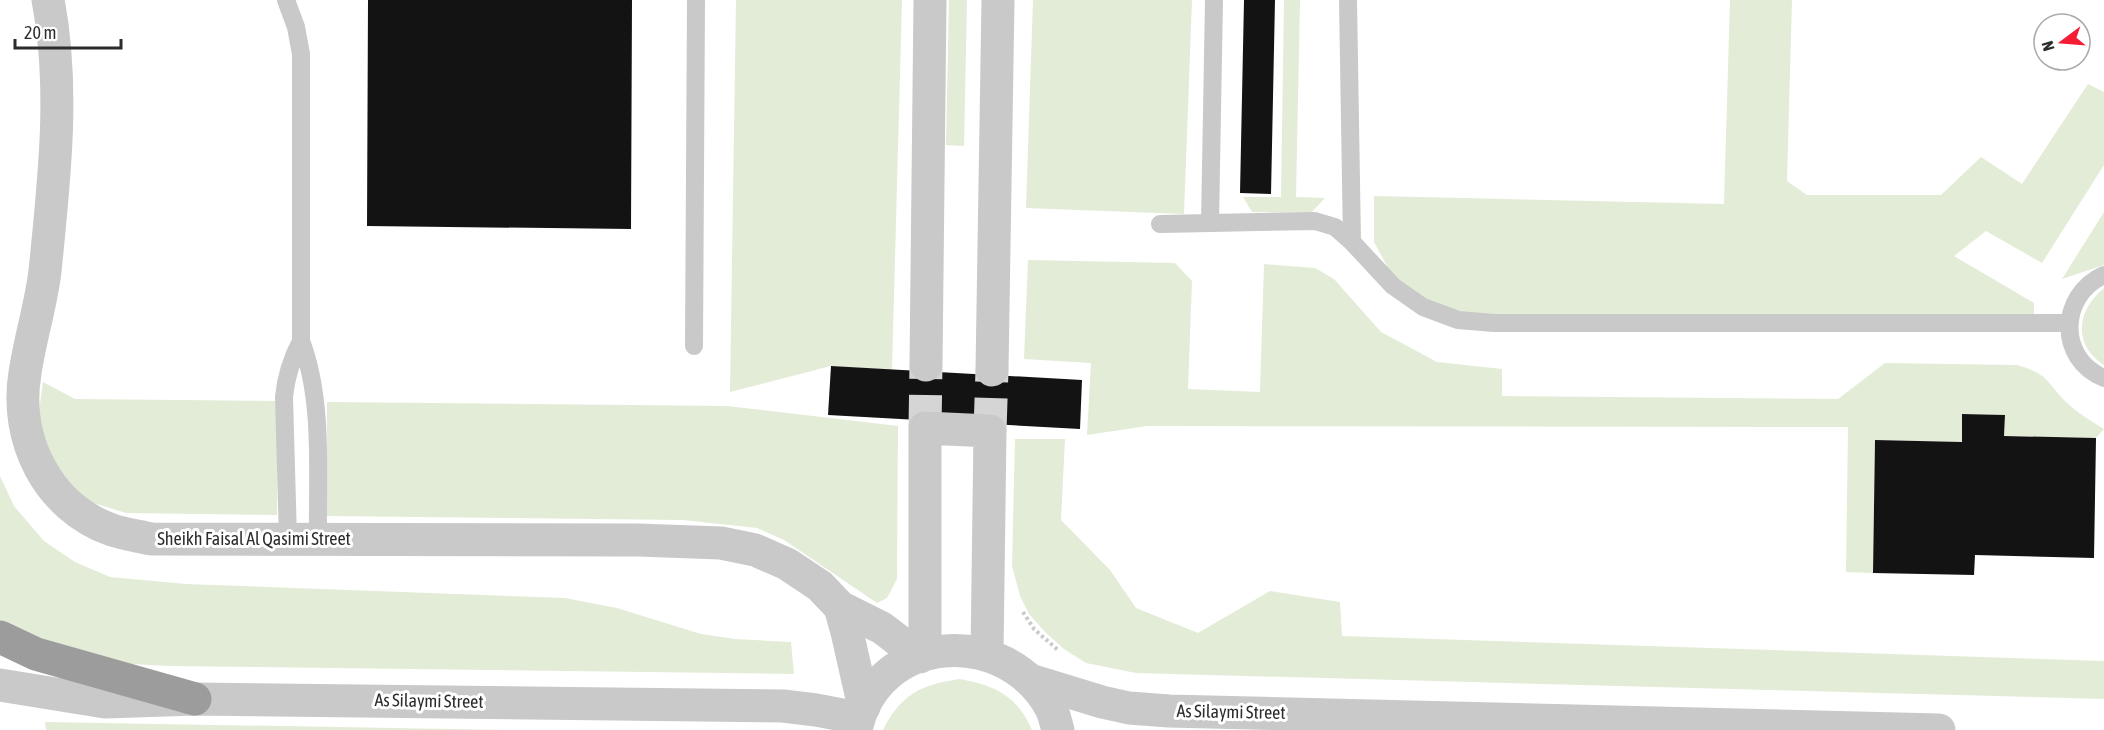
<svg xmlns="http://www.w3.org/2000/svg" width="2104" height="730" viewBox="0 0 2104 730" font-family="'Asap Condensed',sans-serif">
<rect width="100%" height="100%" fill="#fff"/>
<path fill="#e3ecd7" d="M 736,0 L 902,0 L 892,370 L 831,366 L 730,392 Z
M 949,0 L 967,0 L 964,146 L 946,145 Z
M 1033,0 L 1192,0 L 1184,214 L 1026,208 Z
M 1284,0 L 1300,0 L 1296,197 L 1325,198 L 1311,213 L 1252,212 L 1243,197 L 1281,197 Z
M 1730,0 L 1792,0 L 1787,181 L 1807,195 L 1941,195 L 1981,157 L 2022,184 L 2088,84 L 2104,92 L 2104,165 L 2042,263 L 1986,231 L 1954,256 L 2034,303 L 2034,316 L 1470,317 L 1425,307 L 1394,279 L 1374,242 L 1374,196 L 1724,204 Z
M 2104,212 L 2104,265 L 2062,279 Z
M 1028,260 L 1175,263 L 1192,281 L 1188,389 L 1260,392 L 1264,264 L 1315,268 L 1334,279 L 1381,332 L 1437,362 L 1502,369 L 1502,396 L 1838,399 L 1885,363 L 2017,365 C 2048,374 2045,380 2065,401 C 2076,412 2091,421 2104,429 L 2096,438 L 2004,436 L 2005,415 L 1963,414 L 1962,442 L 1875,440 L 1873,573 L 1846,572 L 1848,427 L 1147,426 L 1087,435 L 1091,363 L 1024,359 Z
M 2104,288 L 2104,365 C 2072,344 2077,310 2104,288 Z
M 43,382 L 75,399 L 278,401 L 277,515 L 126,513 L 84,500 L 55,466 L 38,418 Z
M 327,402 L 727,406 L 898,426 L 897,579 L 887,598 L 877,603 L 784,540 L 757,528 L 683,520 L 327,516 Z
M 1015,439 L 1065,439 L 1061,520 L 1110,570 L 1136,608 L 1198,633 L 1270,591 L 1340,602 L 1342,636 L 2104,661 L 2104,699 L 1136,673 L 1086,663 L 1064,649 L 1046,633 L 1029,614 L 1020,596 L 1012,566 Z
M 0,476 L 14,506 L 44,541 L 75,562 L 110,577 L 186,584 L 565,598 L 617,608 L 701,634 L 735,639 L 791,642 L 794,674 L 168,666 L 96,662 L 40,646 L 0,620 Z
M 959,679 C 994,685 1017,695 1032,730 L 883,730 C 901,694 921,685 959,679 Z
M 45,722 L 507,730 L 46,730 Z"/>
<path fill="#131313" d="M 368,0 L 632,0 L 631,229 L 367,226 Z
M 1244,0 L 1275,0 L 1271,194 L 1240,193 Z
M 831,366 L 1082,380 L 1080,429 L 828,415 Z
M 1962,414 L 2005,415 L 2004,436 L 2096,438 L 2094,558 L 1975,555 L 1974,575 L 1873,573 L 1875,440 L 1962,442 Z"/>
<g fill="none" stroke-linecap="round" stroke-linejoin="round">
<path stroke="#d5d5d5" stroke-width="33" stroke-dasharray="33 16" stroke-linecap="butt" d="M 925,428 L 926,365
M 990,431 L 992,370"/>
<path stroke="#c9c9c9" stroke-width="4" stroke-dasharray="3 3" stroke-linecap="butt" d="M 1023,612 L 1034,629 L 1058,650"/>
<path stroke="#c9c9c9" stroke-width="18" d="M 286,0 L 296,27 L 301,54 L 301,341 C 324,401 317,475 318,539
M 1348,0 L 1352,242
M 1210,223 L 1214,0
M 1160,224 L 1315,221 L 1335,227 L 1352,242 L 1393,286 L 1423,307 L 1458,320 L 1494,323 L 2069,323
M 2104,275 C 2059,295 2057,359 2104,378
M 694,346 L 696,0
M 288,539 L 284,397 C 286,376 291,360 301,341"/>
<path stroke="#c9c9c9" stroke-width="33" d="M 48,0 C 65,88 54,182 45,271 C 41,305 30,339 25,373 C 14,439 47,507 112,530 C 124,534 138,536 151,539 L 638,540 L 721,543 L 755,550 L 787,564 L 820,586 L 840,607 L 882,628 L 920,657
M 926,365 L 930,0
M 992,370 L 998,0
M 840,607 L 847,632 L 864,707
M 925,654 L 925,428 L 990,431 L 987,654
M 1030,680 L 1102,702 L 1129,708 L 1169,711 L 1939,730
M 0,685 L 105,702 L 195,699 L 783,706 L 816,710 L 858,718
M 856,730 C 876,633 1005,624 1051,708 C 1054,714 1056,723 1058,730"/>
<path stroke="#9c9c9c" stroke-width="33" d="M 0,637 L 36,654 L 195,699"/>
</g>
<g text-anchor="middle" stroke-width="6" stroke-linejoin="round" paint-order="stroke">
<g font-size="18" fill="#2c2c2c" stroke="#fff">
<text x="254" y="545">Sheikh Faisal Al Qasimi Street</text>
<text transform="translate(429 701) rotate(1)" y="6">As Silaymi Street</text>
<text transform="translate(1231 712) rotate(1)" y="6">As Silaymi Street</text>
</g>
</g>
<g transform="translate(2062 42) rotate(254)"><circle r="28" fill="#ffffff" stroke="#ababab" stroke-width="1.5"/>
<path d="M0-4.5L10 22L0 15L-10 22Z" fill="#f51c34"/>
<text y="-9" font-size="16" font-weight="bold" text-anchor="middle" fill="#2c2c2c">N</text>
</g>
<path d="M15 39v9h106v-9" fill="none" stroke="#2c2c2c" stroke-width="3"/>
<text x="24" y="39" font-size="18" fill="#2c2c2c" stroke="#ffffff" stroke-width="4.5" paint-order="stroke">20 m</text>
</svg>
